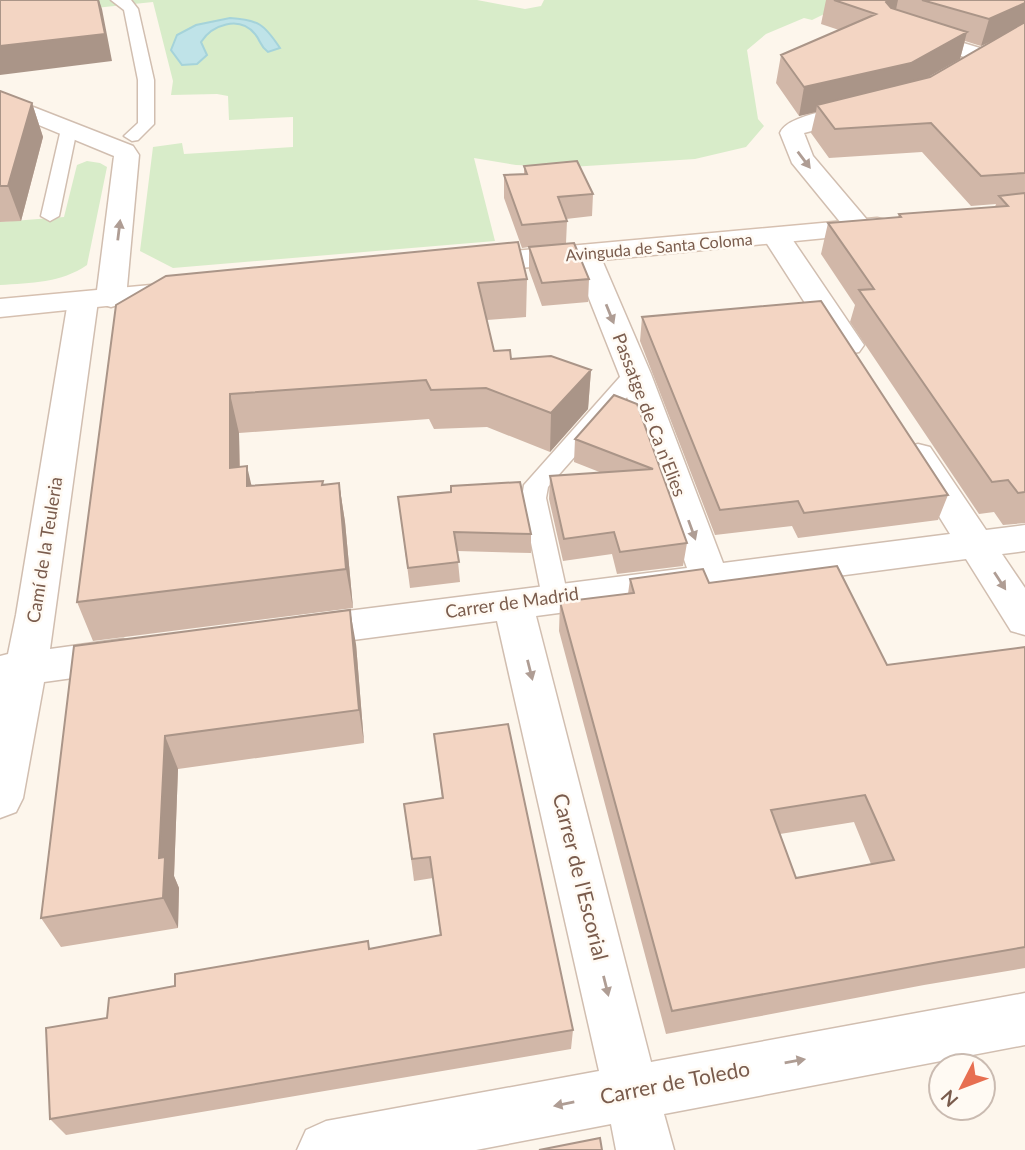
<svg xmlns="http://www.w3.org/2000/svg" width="1025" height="1150" viewBox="0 0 1025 1150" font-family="Lato,sans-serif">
<rect width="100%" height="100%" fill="#fdf6ec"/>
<path fill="#d8ecc9" d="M 22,0 L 477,0 L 525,9 L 541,6 L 544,0 L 853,0 L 812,20 L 804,18 L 766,34 L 747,50 L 758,119 L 764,126 L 746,147 L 695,159 L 571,167 L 516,165 L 474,158 L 495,241 L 173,268 L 140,251 L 153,147 L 182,143 L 184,154 L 293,147 L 293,117 L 229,120 L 228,96 L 217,94 L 171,95 L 173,81 L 153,2 L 47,13 Z
M 87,161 L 100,163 L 107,167 L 87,265 C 61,283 31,283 0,285 L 0,222 L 64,217 L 77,165 Z"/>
<path fill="#bfe3e8" stroke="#a5d3da" stroke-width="2" d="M 230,18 C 259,20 264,24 280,48 L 268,52 C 259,45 261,41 255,34 C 239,15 212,25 201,42 L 207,55 L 197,64 L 182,65 L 171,50 L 177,35 L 196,25 Z"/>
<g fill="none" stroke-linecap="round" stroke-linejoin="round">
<defs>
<path id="service" d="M 111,0 L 131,0 L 138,9 L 154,80 L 154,124 L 138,140 L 132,141 L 124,136 L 138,123 L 138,80 L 124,10 Z
M 69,124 L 77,129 L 59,216 L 50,221 L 41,216 L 61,129 Z
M 635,367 L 643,369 L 646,374 L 643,379 L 548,487 L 546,498 L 568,597 L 564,604 L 555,607 L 546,604 L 542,597 L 522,498 L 524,485 L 627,369 Z"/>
<path id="minor" d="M 914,28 L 993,52 L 996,57 L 993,62 L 985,64 L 907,38 L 904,34 L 907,30 Z
M 0,94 L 133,146 L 139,155 L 126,298 L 121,304 L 111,307 L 101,304 L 96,298 L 114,156 L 0,109 Z
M 864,103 L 872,105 L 876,110 L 872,115 L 804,133 L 813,156 L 874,228 L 870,234 L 860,236 L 850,234 L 792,163 L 780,133 C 787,114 844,108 864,103 Z
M 776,228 L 786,230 L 864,345 L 859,352 L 848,354 L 837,352 L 832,345 L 762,236 L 766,230 Z
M 585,245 L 595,247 L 599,253 L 651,374 L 723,563 L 950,534 L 901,455 L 906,447 L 918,444 L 930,447 L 986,530 L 1025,525 L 1025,551 L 1002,554 L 1025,588 L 1025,635 L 1011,631 L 966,559 L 536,616 L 651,1062 L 1025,993 L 1025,1045 L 664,1114 L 674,1150 L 616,1150 L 611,1124 L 476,1150 L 297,1150 L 306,1130 L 326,1121 L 599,1071 L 497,621 L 300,647 L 286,643 L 280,632 L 286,621 L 300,617 L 687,568 L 619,374 L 571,253 L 575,247 Z
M 83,292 L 93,295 L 98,301 L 50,649 L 123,639 L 138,644 L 144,655 L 138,666 L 123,671 L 44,682 L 23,798 L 16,812 L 0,818 L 0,656 L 8,654 L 16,615 L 68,301 L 73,295 Z"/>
<path id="secondary" d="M 877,218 L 887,220 L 891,226 L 887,232 L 470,273 L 460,270 L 456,264 L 460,258 L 470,255 Z
M 183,282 L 193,285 L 198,291 L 193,297 L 0,317 L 0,299 Z"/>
</defs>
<use href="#service" stroke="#d1beb0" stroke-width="3"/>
<use href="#minor" stroke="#d1beb0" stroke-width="3"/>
<use href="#secondary" stroke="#d6c0b0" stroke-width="3"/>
<use href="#service" fill="#fff" fill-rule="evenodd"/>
<use href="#minor" fill="#fff" fill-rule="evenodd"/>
<use href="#secondary" fill="#fff" fill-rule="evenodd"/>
</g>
<path fill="#d1b7a8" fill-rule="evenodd" d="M 826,0 L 1025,0 L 1025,523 L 1003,525 L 994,512 L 979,514 L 850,322 L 855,305 L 821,254 L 828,223 L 898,217 L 899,214 L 995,207 L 996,204 L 971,206 L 922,152 L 829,158 L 811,133 L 816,112 L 799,116 L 776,83 L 781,55 L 839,30 L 821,24 ZM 998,38 L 930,77 L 925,78 L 960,59 L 965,41 L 981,46 Z
M 0,91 L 32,103 L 43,137 L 21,221 L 0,222 Z
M 524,166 L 593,194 L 592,216 L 566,219 L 567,221 L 566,243 L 589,279 L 588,302 L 542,306 L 529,270 L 529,247 L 522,248 L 504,198 L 504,175 L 524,174 Z
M 527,279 L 526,317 L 487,320 L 494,351 L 511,359 L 591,370 L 588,409 L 550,452 L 487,427 L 434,429 L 429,419 L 239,433 L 240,467 L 252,486 L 323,481 L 323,485 L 339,483 L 345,522 L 353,608 L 93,641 L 77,602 L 116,305 Z
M 642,317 L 948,495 L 938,520 L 798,538 L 792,526 L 715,535 L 640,341 Z
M 637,404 L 687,543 L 683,566 L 617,574 L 612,554 L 563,561 L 549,499 L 550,476 L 602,473 L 574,462 L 575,439 Z
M 398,497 L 531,534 L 531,553 L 457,551 L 460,582 L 410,588 Z
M 630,579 L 709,583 L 887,665 L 1025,647 L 1025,968 L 924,985 L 666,1034 L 559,631 L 560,602 L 628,594 ZM 854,822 L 871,864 L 796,878 L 780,834 Z
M 356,644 L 364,743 L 178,769 L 174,876 L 179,888 L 178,928 L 61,947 L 41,918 L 74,646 Z
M 434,734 L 573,1030 L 571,1049 L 66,1135 L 50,1119 L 107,1018 L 175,986 L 440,935 L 433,878 L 414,881 L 404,804 L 442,798 Z"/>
<path fill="#aa9588" d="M 98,0 L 99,0 L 102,9 L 112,61 L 0,75 L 0,46 Z
M 888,0 L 898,0 L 894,19 L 886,2 Z
M 1025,3 L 1025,25 L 981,46 L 989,19 Z
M 967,32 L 960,59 L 904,91 L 817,105 L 816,112 L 799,116 L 804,87 Z
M 32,103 L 43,137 L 21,221 L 8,186 Z
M 591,370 L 588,409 L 550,452 L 551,413 Z
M 230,394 L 239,433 L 240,507 L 230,468 Z
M 247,466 L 256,505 L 247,486 Z
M 339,483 L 345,522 L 353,608 L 346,569 Z
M 350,610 L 356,644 L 364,743 L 359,710 Z
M 165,736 L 178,769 L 174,876 L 179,888 L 178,928 L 163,898 L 159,858 Z"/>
<path fill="#f3d5c3" stroke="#aa9588" stroke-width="2" fill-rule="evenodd" d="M 0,0 L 98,0 L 105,34 L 0,46 Z
M 834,0 L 888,0 L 886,2 L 891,8 L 967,32 L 911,63 L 804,87 L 781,55 L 876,14 Z
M 922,0 L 1025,0 L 1025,3 L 989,19 Z
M 1025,22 L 1025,173 L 981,176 L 931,123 L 835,129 L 817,105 L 930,77 Z
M 0,91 L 32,103 L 8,186 L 0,186 Z
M 577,161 L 593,194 L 558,197 L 567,221 L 522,225 L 504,175 L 527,174 L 524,166 Z
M 1025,193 L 1025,492 L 1018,493 L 1008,480 L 992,482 L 859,290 L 874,289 L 828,223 L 901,217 L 899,214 L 1008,206 L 999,196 Z
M 518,242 L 527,279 L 478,283 L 494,351 L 510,350 L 511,359 L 551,356 L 591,370 L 551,413 L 486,388 L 431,390 L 426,380 L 230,394 L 230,468 L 247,466 L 247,486 L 323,481 L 322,485 L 339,483 L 346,569 L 77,602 L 116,305 L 166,276 Z
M 574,243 L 589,279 L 542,283 L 529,247 Z
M 821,301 L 948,495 L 804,513 L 798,501 L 720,510 L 642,317 Z
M 614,395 L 637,404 L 687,543 L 620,552 L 614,532 L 564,539 L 550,476 L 653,469 L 575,439 Z
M 520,482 L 531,534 L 454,532 L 459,562 L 408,568 L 398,497 L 451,492 L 451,486 Z
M 837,566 L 887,665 L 1025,647 L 1025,947 L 939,962 L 672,1011 L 560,602 L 634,593 L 630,579 L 703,569 L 709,583 ZM 865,795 L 894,860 L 796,878 L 771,810 Z
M 350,610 L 359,710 L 165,736 L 159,858 L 165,857 L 163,898 L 41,918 L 74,646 Z
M 508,724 L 573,1030 L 50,1119 L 46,1028 L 107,1018 L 109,998 L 175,986 L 175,974 L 368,941 L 369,949 L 441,935 L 430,857 L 412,859 L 404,804 L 443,798 L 434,734 Z
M 600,1138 L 602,1150 L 539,1150 Z"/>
<defs><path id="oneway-solid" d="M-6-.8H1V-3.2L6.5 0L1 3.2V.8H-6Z" transform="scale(1.75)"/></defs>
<g fill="#af9d94">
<use href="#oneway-solid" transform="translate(804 160) rotate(53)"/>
<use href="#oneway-solid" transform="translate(119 230) rotate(-83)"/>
<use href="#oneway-solid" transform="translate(610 314) rotate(68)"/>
<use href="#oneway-solid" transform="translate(692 530) rotate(70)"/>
<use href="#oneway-solid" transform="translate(1000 581) rotate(57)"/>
<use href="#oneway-solid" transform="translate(530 670) rotate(76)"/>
<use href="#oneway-solid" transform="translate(606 986) rotate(76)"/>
<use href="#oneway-solid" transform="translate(795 1061) rotate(-10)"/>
<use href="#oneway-solid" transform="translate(564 1104) rotate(169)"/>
</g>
<g text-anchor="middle" stroke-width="5" stroke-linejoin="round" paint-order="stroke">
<g font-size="16" fill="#7a5c4d" stroke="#fffaf3">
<text transform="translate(659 247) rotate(-5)" y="6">Avinguda de Santa Coloma</text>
</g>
<g font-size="18" fill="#7a5c4d" stroke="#fffaf3">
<text transform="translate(649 415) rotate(69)" y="6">Passatge de Ca n'Elies</text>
<text transform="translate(45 550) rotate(-81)" y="6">Camí de la Teuleria</text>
<text transform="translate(512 603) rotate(-8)" y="6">Carrer de Madrid</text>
</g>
<g font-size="21" fill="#7a5c4d" stroke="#fffaf3">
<text transform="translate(580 877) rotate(76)" y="7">Carrer de l'Escorial</text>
<text transform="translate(675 1083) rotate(-11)" y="7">Carrer de Toledo</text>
</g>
</g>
<g transform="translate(962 1087) rotate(228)"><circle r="33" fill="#fffaf3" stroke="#cabbb1" stroke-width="2"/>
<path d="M0-5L12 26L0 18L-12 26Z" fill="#e76f51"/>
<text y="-10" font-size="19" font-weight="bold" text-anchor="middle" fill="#7a5c4d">N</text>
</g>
</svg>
